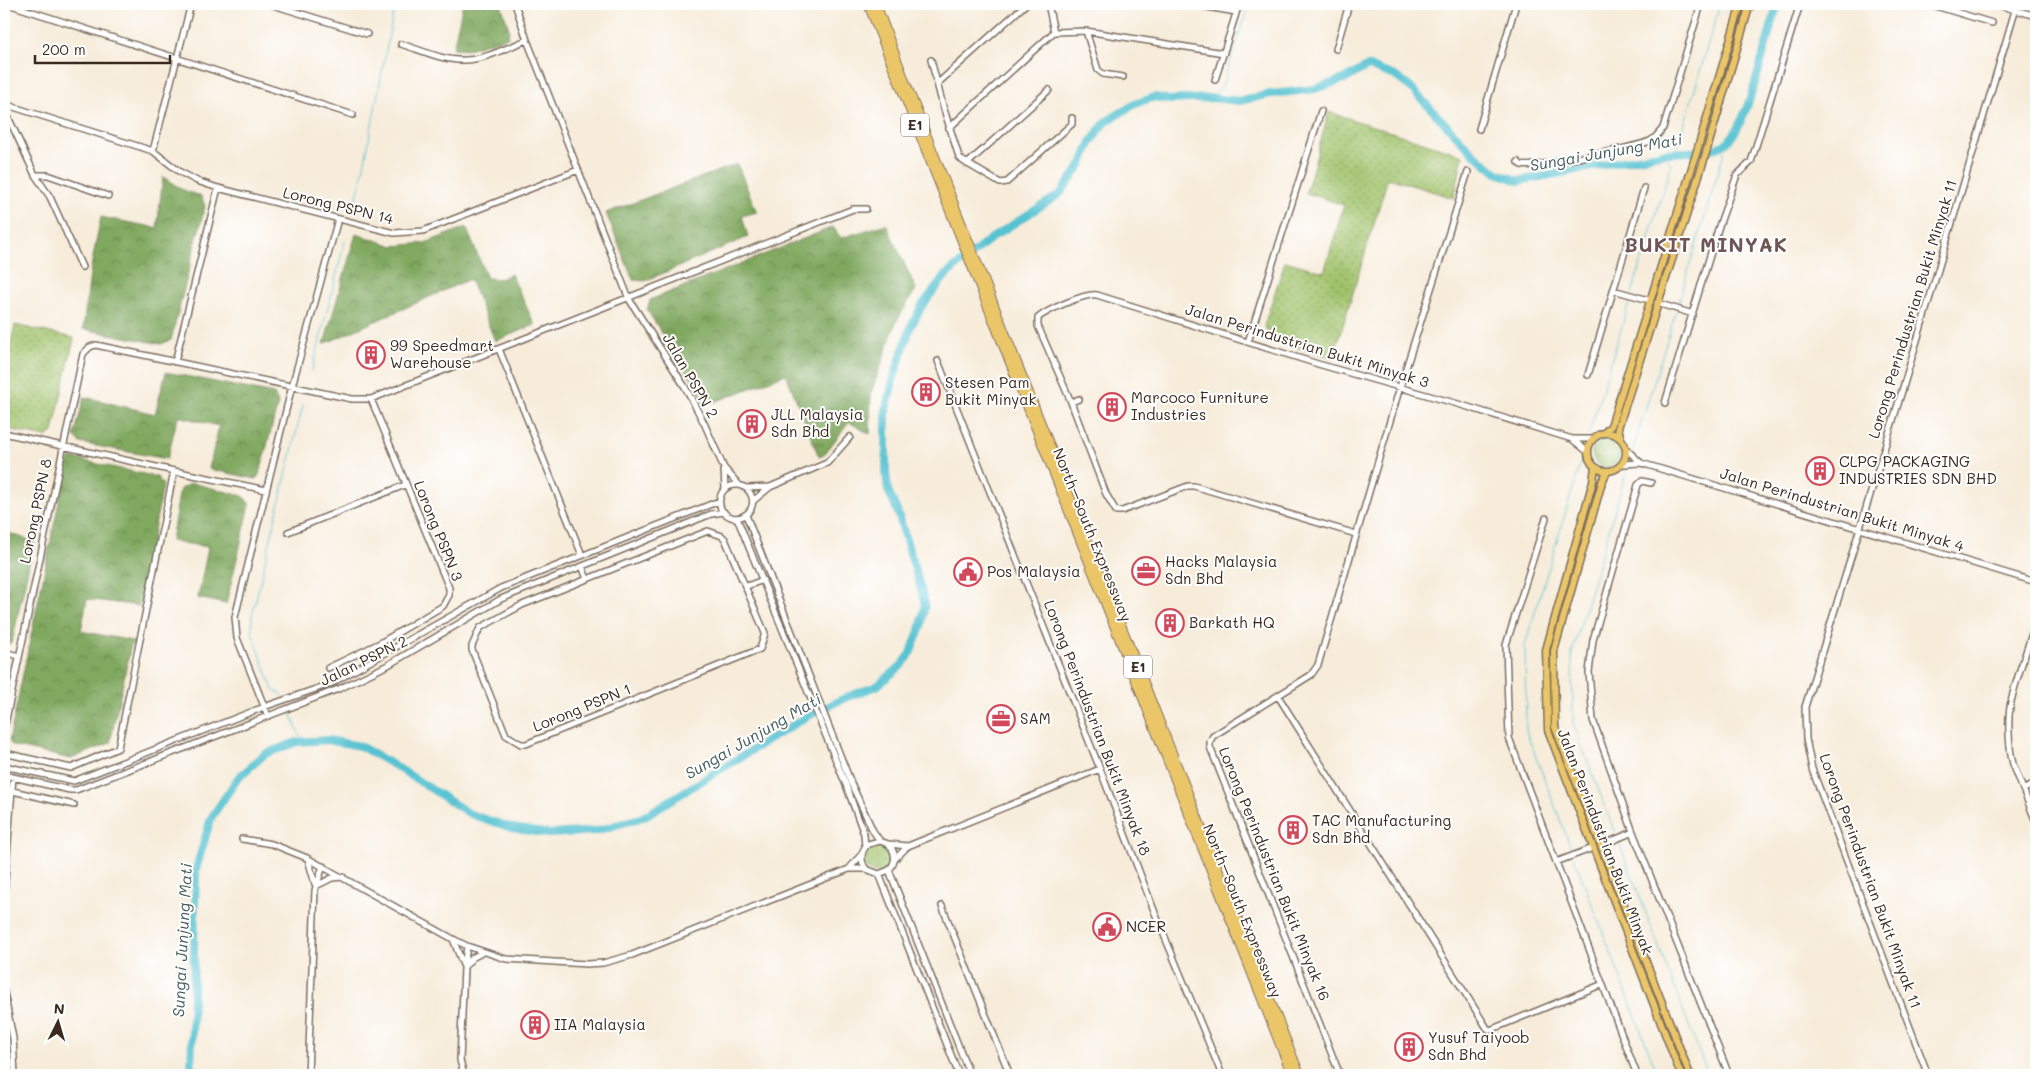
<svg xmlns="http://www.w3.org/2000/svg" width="2040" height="1079" viewBox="0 0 2040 1079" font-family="Mali,sans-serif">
<defs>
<pattern id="grass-dots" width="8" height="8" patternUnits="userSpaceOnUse" patternTransform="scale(1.25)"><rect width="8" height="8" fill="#a0c26b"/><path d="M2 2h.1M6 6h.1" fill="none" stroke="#849e57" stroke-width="1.8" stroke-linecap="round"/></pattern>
<pattern id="forest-crowns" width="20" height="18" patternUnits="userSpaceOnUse" patternTransform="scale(1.25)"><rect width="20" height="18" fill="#80a85f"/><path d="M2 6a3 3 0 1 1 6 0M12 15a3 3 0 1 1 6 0" fill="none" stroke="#6a894e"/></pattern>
</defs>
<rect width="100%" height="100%" fill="#fff"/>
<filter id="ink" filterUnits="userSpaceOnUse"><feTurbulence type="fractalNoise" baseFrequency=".02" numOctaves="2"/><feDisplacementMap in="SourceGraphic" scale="10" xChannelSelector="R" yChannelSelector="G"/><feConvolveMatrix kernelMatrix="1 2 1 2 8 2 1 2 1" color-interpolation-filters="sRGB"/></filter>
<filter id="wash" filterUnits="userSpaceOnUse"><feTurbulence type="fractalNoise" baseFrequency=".0096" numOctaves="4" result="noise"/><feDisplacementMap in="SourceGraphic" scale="20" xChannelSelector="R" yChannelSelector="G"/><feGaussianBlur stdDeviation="1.12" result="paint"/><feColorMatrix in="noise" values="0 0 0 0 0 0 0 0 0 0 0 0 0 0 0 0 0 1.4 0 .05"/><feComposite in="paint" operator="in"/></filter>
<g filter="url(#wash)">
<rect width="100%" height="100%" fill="#f7ecda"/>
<path fill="url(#grass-dots)" stroke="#6e7644" d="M 1329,112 L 1463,155 L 1454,198 L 1388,178 L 1333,358 L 1273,341 L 1264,326 L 1285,261 L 1324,272 L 1344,205 L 1306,193 Z
M 15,325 L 74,338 L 53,432 L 46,437 L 4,428 L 4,377 Z
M1592 453a14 14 0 1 1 28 0a14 14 0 1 1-28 0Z
M863 858a15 15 0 1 1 30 0a15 15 0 1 1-30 0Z"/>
<path fill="url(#forest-crowns)" stroke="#5e693e" d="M 463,4 L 501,4 L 509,29 L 508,37 L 468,49 L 453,48 Z
M 737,164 L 757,212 L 742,216 L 748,237 L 645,281 L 633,280 L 606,213 Z
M 163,177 L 183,190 L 201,196 L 205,206 L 171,340 L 161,344 L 83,329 L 91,267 L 101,217 L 157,228 Z
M 886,224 L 916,289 L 896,322 L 871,393 L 870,434 L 849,422 L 824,455 L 819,457 L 786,374 L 712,403 L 703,403 L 694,383 L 647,310 L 650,300 L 833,227 L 841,238 Z
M 466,227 L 487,278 L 500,279 L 511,274 L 535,325 L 495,341 L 470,279 L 324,344 L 356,234 L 394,246 L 425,243 Z
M 166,372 L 274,394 L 278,403 L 260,473 L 256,479 L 209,469 L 219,426 L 178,416 L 167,459 L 80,443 L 74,437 L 84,397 L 155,414 Z
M 71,458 L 157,477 L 163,485 L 139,606 L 87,599 L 81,631 L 132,641 L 110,743 L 71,759 L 13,746 L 9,741 L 67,463 Z
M 192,483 L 243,496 L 250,505 L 226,604 L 198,598 L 208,547 L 171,541 L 180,489 Z
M 4,531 L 34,542 L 12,642 L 5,647 Z"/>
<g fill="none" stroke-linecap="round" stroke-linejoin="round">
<path stroke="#57c2d2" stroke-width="1" d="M 1213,98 L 1216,92 L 1222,87 L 1249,4
M 1676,153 L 1720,4
M 355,205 L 364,166 L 395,4
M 1632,293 L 1671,165 L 1664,153
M 1677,307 L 1724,153 L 1722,146
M 312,371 L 345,241
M 1588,436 L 1631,297
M 1585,448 L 1587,440
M 1632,453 L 1676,311
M 283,695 L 273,690 L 252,632 L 252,616 L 303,405
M 291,714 L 302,741
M 1616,836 L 1573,723 L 1572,653 L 1628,466
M 1618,840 L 1708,1075
M 1573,853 L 1526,731 L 1525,645 L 1584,452
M 1574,857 L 1658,1075"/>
<path stroke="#57c2d2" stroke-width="8" d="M 191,1075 L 196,869 L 211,818 L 238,778 L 265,754 L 297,742 L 328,740 L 360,746 L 397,767 L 470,814 L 512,828 L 549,834 L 596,831 L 643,817 L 806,717 L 847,697 L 877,686 L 901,666 L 909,656 L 921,627 L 925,603 L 898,513 L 888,490 L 886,473 L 886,409 L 894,377 L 911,326 L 923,304 L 947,274 L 958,265 L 993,237 L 1060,194 L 1082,164 L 1090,144 L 1099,130 L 1107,121 L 1137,103 L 1155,97 L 1169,100 L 1213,98 L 1239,101 L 1271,94 L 1315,89 L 1347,78 L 1368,66 L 1395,76 L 1410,87 L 1473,153 L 1497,173 L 1519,181 L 1664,153 C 1678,153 1715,152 1725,144 C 1749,127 1767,34 1778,4"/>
</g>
</g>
<g filter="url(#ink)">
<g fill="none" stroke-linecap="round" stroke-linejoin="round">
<defs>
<path id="minor" d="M 8,4 L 353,115
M 270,4 L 367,34
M 515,4 L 527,40 L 629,299 L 685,387 L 704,423 L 724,468 L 739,485 L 746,488 L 770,487
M 1048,4 L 1054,32
M 1190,4 L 1236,12
M 1929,4 L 1992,23
M 1995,4 L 2036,16
M 1086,31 L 1098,70 L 1103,74 L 1123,77
M 401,44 C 421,50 443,61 465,60 C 485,60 508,47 527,40
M 1336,49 L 1349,4
M 931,60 L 943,106 L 959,157 L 963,161 L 1000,183 L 1007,182 L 1072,124 L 1072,118
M 1215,80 L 1239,4
M 938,83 L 1026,4
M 4,104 L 153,151 L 180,172 L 197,181 L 218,188 L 394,233 L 423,231 L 578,170
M 4,108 L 35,175 L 50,197 L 82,267
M 949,128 L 1054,32 L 1086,31 L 1224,53
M 1479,129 L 1516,4
M 153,151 L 191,4
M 1518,162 L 1521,165 C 1532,169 1635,147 1650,141 C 1656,138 1659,133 1663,128 L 1701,4
M 967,164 L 1049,90
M 35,175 L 48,175 L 108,196
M 1613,290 L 1649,300
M 1657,303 L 1693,314
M 1248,342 L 1321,111
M 499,349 L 582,555
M 938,361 L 1100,769 L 1155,913 L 1222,1075
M 175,362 L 218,188
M 1588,375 L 1644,188
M 1071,402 L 1079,399
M 1665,403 L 1719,226 L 1737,175 L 1751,162 L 1800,4
M 4,433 L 174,471 L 266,490
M 1572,439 L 1588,452
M 1626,449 L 1641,463
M 1622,464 L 1641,463 L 2036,582
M 724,469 L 725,489
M 1651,483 L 1642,481 L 1638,485 L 1593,640 L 1589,672 L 1593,720 L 1633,832 L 1729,1075
M 739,485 C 725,484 716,495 721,509 C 736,531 766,507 746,488
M 753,501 L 770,487 L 827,463 L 850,437
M 746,515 L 851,783 L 873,831 L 880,841
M 737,518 L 846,785 L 864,834 L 865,847
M 1546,518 L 1506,645 L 1509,738 L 1637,1075
M 708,531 L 722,536 L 725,539 L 765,633 L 760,649 L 526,744 L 521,744 L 506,735 L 472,650 L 472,646 L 480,628 L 522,605 Z
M 288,532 L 405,485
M 1356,534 L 1194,486 L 1188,486 L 1122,511 L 1116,511 L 1106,494 L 1071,402 L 1038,326 L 1038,318 C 1047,310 1085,293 1097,295 L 1318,364 L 1458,404 L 1572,439 L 1593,439
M 582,566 L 587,579
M 747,586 L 763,580
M 2036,619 C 2029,647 2017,674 2011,702 C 2007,718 2009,749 2013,764 L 2036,822
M 4,652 L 19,656
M 328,668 L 382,642 L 443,606 L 449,595 L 449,588 L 371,399
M 1278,696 L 1487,1028 L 1490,1030 L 1603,984
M 268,716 L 237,638 L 235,617 L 292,386 L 338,219
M 4,729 L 83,354 L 90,347 L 96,345 L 352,399 L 371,399 L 853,209 L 866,209
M 4,753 L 71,768 L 118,748 L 174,471
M 4,766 L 74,781 L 264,707 L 330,684 L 501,588 L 719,501
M 4,775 L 70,790 L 76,790 L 341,688 L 388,665 L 501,599 L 711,514 L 724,512
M 4,789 L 74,805
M 2024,789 L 2036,784
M 242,839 L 272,844 L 307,858 L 453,939 L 467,946 L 506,959 L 587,964 L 603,963 L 632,955 L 849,869 L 866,869
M 888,844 C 896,852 897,861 889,870 L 879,874 L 866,869 C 860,860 860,852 868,844 L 880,841 L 888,844 L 908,846
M 1602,845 L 1633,832
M 308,859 L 315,884
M 895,859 L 908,846 L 1100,769
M 1556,862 L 1593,848
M 849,869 L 861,855
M 889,870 L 970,1075
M 879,874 L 959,1075
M 316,886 L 332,878 L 343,877
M 4,894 L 13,777
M 942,906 L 1010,1075
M 453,939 L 463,965
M 466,965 L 472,958 L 483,952
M 4,992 L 13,1038 L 15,1075
M 308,1075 L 315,890 L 323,866
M 464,1075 L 460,1060 L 464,968 L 467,946
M 1340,1075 L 1210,747 L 1210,741 L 1213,736 L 1311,675 L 1318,665 L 1400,387 L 1468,172
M 1928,1075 L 1812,769 L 1806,739 L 1805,707 L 1902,391 L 2017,4"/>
<path id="major" d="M1588 452a19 19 0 1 1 38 0a19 19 0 1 1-38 0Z
M 1604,433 L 1611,426 L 1693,164 L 1741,4
M 1621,439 L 1618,428 L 1703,163 L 1750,4
M 1595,467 L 1593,481 L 1546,650 L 1548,730 L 1681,1075
M 1607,472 L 1602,482 L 1554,651 L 1555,727 L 1690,1075"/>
<path id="highway" d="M 868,4 L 1292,1075
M 876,4 L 905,81 L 1300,1075"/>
</defs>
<use href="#minor" stroke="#7d6e60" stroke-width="8"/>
<use href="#major" stroke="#7d6e60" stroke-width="9"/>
<use href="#highway" stroke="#7d6e60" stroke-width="10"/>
<use href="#minor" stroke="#fff" stroke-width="5"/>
<use href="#major" stroke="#ebc669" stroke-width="6"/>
<use href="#highway" stroke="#ebc669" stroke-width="8"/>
</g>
</g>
<defs>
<symbol id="building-ring" viewBox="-11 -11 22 22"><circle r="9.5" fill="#fff" stroke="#d1495b" stroke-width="1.5"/><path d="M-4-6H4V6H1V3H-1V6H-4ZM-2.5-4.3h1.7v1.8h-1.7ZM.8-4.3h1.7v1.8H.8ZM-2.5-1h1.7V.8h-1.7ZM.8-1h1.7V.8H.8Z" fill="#d1495b"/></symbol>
<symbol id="office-ring" viewBox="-11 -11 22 22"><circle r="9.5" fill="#fff" stroke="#d1495b" stroke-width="1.5"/><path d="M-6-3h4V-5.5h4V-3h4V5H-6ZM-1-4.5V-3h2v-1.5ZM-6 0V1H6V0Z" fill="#d1495b"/></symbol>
<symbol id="civic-ring" viewBox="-11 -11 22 22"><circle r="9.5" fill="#fff" stroke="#d1495b" stroke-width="1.5"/><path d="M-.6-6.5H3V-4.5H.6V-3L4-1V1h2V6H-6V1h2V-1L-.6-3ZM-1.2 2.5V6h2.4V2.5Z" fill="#d1495b"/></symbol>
</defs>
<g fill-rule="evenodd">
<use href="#building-ring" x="355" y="339" width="32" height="32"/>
<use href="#building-ring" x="910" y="376" width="32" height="32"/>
<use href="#building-ring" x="1096" y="391" width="32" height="32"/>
<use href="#building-ring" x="736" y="408" width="32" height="32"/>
<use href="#building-ring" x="1804" y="455" width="32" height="32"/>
<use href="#office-ring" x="1130" y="555" width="32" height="32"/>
<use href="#civic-ring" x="952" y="556" width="32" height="32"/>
<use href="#building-ring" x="1154" y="607" width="32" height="32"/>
<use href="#office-ring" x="985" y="703" width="32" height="32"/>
<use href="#building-ring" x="1277" y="814" width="32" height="32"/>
<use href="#civic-ring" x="1091" y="911" width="32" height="32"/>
<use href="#building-ring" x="519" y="1009" width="32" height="32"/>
<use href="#building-ring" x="1393" y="1031" width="32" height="32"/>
</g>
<g text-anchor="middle" stroke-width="4" stroke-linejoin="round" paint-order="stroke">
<g fill="#fff" stroke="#766a62" stroke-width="1">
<rect x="901" y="113.5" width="28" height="23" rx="4"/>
<rect x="1124" y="655.5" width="28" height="23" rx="4"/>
</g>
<g font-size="14" font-weight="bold" fill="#3b2a1e">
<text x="915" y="130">E1</text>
<text x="1138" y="672">E1</text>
</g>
<g font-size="15" fill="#3b2a1e" stroke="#fff">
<text transform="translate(338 206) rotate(14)" y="5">Lorong PSPN 14</text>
<text transform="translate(1913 309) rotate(-73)" y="5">Lorong Perindustrian Bukit Minyak 11</text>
<text transform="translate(1307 346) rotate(17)" y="5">Jalan Perindustrian Bukit Minyak 3</text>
<text transform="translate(690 376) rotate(60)" y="5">Jalan PSPN 2</text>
<text transform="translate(1842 510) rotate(17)" y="5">Jalan Perindustrian Bukit Minyak 4</text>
<text transform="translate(36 511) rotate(-78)" y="5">Lorong PSPN 8</text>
<text transform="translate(438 531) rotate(68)" y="5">Lorong PSPN 3</text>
<text transform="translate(1092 535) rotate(68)" y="5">North–South Expressway</text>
<text transform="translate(364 661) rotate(-26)" y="5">Jalan PSPN 2</text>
<text transform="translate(582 708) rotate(-22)" y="5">Lorong PSPN 1</text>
<text transform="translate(1097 728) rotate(69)" y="5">Lorong Perindustrian Bukit Minyak 18</text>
<text transform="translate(1605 842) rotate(69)" y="5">Jalan Perindustrian Bukit Minyak</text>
<text transform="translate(1274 874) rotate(68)" y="5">Lorong Perindustrian Bukit Minyak 16</text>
<text transform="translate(1870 881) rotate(70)" y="5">Lorong Perindustrian Bukit Minyak 11</text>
<text transform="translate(1242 911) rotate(68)" y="5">North–South Expressway</text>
</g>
<g font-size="15" fill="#3b2a1e" stroke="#fff" text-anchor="start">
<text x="390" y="351">99 Speedmart<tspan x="390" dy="17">Warehouse</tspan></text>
<text x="945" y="388">Stesen Pam<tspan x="945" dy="17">Bukit Minyak</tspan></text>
<text x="1131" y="403">Marcoco Furniture<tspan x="1131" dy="17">Industries</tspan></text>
<text x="771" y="420">JLL Malaysia<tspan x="771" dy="17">Sdn Bhd</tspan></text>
<text x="1839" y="467">CLPG PACKAGING<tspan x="1839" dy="17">INDUSTRIES SDN BHD</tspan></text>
<text x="1165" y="567">Hacks Malaysia<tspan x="1165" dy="17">Sdn Bhd</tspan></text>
<text x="987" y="577">Pos Malaysia</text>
<text x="1189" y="628">Barkath HQ</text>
<text x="1020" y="724">SAM</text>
<text x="1312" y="826">TAC Manufacturing<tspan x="1312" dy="17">Sdn Bhd</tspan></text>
<text x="1126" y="932">NCER</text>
<text x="554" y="1030">IIA Malaysia</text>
<text x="1428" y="1043">Yusuf Taiyoob<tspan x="1428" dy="17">Sdn Bhd</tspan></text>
</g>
<g font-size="16" font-style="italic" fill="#455f5d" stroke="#fff">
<text transform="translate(1606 152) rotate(-10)" y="6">Sungai Junjung Mati</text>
<text transform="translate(753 736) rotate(-30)" y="6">Sungai Junjung Mati</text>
<text transform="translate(182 940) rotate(-87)" y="6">Sungai Junjung Mati</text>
</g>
<g font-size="20" font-weight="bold" letter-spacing="1" fill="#705657" stroke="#fff">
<text x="1706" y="252">BUKIT MINYAK</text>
</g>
</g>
<rect width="2040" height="1079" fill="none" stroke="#fff" stroke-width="20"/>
<g transform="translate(58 1022) rotate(5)" stroke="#ffffff" stroke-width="4" paint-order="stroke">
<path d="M0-4L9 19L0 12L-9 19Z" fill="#3b2a1e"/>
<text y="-8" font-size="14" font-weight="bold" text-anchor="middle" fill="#3b2a1e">N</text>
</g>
<path d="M35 55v8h135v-8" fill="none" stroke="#3b2a1e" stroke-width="2.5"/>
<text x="42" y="55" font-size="15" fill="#3b2a1e" stroke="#ffffff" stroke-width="4" paint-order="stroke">200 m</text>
</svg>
